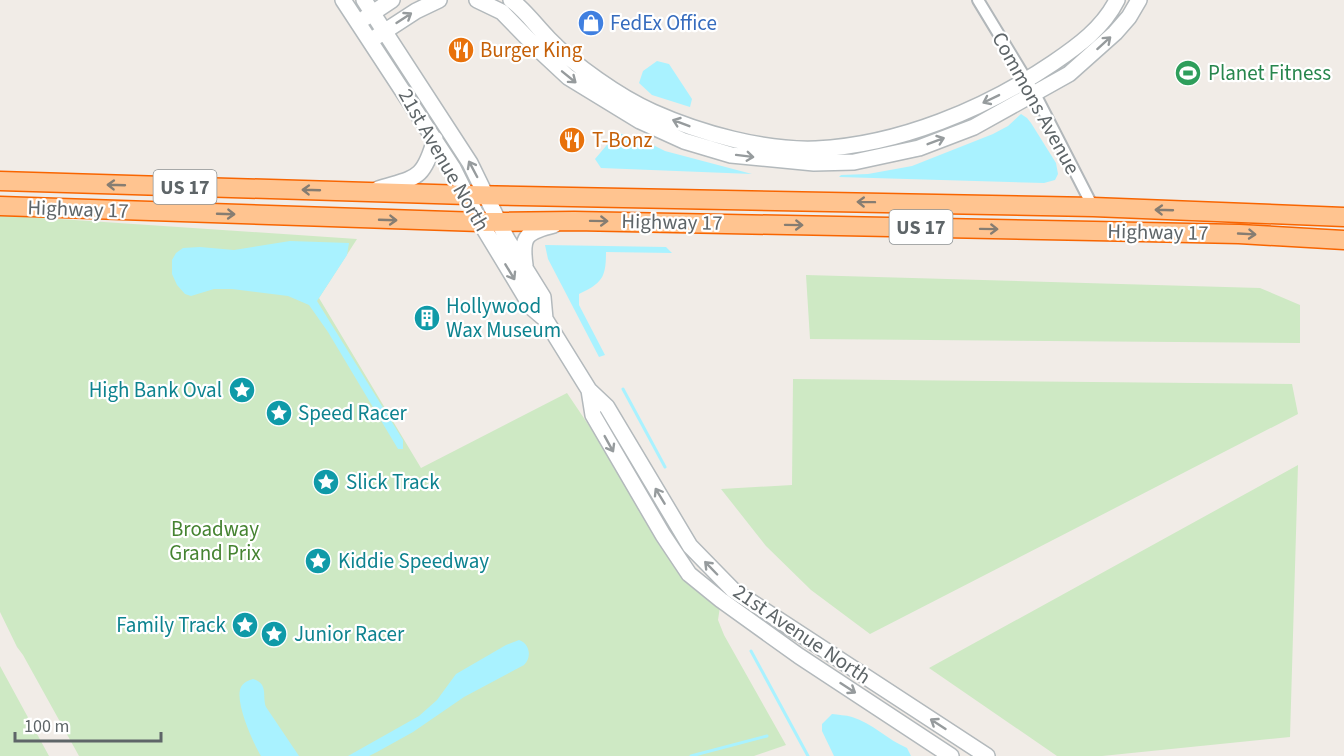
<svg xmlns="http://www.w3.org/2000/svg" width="1344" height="756" viewBox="0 0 1344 756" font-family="'Source Sans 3',sans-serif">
<rect width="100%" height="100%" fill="#f1ece7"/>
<path fill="#cee9c4" d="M 0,215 L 357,239 L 319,298 L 421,468 L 567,393 L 689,574 L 721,600 L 718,620 L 724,635 L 786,745 L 754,756 L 79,756 L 23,655 L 17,647 L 0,612 Z
M 806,275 L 1260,288 L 1300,305 L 1300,343 L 810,339 Z
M 793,379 L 1292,384 L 1298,414 L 870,634 L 811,590 L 766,546 L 721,489 L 792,485 Z
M 1298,465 L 1290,737 L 1102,756 L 1057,756 L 929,668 Z
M 0,666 L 49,756 L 0,756 Z"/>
<path fill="#a9f2ff" d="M 657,61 L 669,64 L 692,99 L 690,107 L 652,95 L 639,83 L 643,71 Z
M 1021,114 L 1027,118 L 1031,123 L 1056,163 L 1058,174 L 1055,180 L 1044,183 L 839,177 L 841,175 L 868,174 L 912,166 L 993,134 L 1008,126 Z
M 617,133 L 639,138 L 665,151 L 752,174 L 601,168 L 595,159 Z
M 290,241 L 349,243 L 347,255 L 317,301 L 403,440 L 403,449 L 398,449 L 328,332 L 309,305 L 288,296 L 232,289 L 214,289 L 191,296 L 185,294 L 177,285 L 172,274 L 172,260 L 176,253 L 183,248 L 200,247 L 234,250 Z
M 545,245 L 666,247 L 672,253 L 606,252 C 606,278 602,283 579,294 L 579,305 L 605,355 L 599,357 L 548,259 Z
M 519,640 C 530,644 532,657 524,665 L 464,697 L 413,732 L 377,752 L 369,756 L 348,756 L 419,716 L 437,700 L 456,674 L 506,645 Z
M 253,679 C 269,684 262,696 266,707 L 299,756 L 261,756 C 253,743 234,701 241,687 C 244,682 249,680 253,679 Z
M 832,714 C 838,715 846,715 852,717 C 872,723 888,740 907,748 L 911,756 L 834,756 L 822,731 L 822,724 Z"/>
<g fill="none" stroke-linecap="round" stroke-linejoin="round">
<path stroke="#a9f2ff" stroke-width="3" d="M 623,389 L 665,467
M 751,651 L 808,756
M 691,756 L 767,736"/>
<defs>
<path id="street" d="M 978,0 L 1035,94 L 1093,207"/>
<path id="secondary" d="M 343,0 L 453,168 L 480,222 L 532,308 L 545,319 L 589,390 L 607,407 L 690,546 L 733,590 L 987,756
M 364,0 L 470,163 L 507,239 L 543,297 L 545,319
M 477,0 L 502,12 L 539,50 L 568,77 L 640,121 L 684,141 L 731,155 L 814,163 L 854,162 L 919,148 L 974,127 L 1069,74 L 1115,33 L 1129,17 L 1139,0
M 511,0 C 525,10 536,26 549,39 C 574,65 619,97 653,112 C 700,133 764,151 816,149 C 899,145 985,109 1053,63 C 1078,46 1103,28 1117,0
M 365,18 L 392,0
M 376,37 L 416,11 L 439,0
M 378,189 C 416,177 423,181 435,139
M 525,265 C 521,236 526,232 554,225
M 589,390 L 593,415 L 663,535 L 689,574 L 721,600 L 799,656 L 951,756"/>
<path id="highway" d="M 0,181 L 467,195 L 1093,207 L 1344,217
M 0,206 L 480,222 L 574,221 L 1094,231 L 1239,234 L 1344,240"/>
</defs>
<use href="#street" stroke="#b2b7ba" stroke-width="14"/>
<use href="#secondary" stroke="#b3b9bc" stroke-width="18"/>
<use href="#highway" stroke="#f86500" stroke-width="21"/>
<use href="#street" stroke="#fff" stroke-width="10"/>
<use href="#secondary" stroke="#fff" stroke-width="15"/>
<use href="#highway" stroke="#ffc490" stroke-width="18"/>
</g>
<defs><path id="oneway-shaft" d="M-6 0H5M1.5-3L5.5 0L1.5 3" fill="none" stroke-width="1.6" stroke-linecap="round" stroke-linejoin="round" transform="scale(1.5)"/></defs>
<g stroke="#969b9d">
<use href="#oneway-shaft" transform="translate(404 18) rotate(-33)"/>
<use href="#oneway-shaft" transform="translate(1104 43) rotate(-42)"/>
<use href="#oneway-shaft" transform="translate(569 77) rotate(39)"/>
<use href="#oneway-shaft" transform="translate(991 99) rotate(154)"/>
<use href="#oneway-shaft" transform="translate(681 123) rotate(-159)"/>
<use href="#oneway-shaft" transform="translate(936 141) rotate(-21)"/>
<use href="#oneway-shaft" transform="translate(745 156) rotate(7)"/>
<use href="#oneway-shaft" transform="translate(473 169) rotate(-118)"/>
<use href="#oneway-shaft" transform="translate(510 272) rotate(59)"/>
<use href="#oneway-shaft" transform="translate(609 444) rotate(61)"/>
<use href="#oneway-shaft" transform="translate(660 496) rotate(-121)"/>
<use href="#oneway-shaft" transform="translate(711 568) rotate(-134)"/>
<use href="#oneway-shaft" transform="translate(848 688) rotate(33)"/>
<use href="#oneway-shaft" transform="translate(938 724) rotate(-147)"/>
</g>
<g stroke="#867d72">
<use href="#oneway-shaft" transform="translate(116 185) rotate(-178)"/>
<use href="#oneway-shaft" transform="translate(311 190) rotate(-178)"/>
<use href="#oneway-shaft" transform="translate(866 202) rotate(-179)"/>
<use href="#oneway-shaft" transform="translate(1164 210) rotate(-178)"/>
<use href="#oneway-shaft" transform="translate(226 214) rotate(2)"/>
<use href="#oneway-shaft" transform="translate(388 220) rotate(2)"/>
<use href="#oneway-shaft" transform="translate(599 221) rotate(1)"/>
<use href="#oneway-shaft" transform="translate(794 225) rotate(1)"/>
<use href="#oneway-shaft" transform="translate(989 229) rotate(1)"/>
<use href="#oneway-shaft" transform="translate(1247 234) rotate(3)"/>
</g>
<defs>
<symbol id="shop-disc" viewBox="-11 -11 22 22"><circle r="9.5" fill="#3f7fe0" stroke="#fff"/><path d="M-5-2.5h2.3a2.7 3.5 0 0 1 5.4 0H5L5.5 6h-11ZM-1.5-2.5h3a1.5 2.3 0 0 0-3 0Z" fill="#fff"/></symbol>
<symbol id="restaurant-disc" viewBox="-11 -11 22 22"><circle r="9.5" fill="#e8710a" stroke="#fff"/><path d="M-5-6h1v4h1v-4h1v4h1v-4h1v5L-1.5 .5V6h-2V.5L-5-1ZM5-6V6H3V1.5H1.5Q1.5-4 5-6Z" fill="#fff"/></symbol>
<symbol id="stadium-disc" viewBox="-11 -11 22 22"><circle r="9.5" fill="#2e9e5b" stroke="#fff"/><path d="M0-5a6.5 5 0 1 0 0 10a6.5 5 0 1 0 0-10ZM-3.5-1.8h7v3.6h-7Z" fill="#fff"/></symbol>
<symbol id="building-disc" viewBox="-11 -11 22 22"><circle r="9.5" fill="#0f9aa8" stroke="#fff"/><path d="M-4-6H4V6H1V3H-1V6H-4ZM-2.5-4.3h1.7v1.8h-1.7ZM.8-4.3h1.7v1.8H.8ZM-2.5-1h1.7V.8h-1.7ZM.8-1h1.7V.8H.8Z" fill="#fff"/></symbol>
<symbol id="sight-disc" viewBox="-11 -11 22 22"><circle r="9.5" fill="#0f9aa8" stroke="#fff"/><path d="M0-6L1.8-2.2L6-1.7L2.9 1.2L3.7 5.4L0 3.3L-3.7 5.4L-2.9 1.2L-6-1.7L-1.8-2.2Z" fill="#fff"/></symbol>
</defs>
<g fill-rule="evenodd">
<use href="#shop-disc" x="576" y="8" width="30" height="30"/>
<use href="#restaurant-disc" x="446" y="35" width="30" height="30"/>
<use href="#stadium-disc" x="1173" y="58" width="30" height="30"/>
<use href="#restaurant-disc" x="557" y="125" width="30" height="30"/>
<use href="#building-disc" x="412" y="303" width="30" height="30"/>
<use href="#sight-disc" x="227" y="375" width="30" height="30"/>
<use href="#sight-disc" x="264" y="398" width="30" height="30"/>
<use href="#sight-disc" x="311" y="467" width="30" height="30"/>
<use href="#sight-disc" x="303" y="546" width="30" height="30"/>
<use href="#sight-disc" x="230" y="610" width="30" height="30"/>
<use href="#sight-disc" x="259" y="619" width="30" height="30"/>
</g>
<g text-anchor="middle" stroke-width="4.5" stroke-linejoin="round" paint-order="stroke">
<g fill="#fff" stroke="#8e9395" stroke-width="1.5">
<rect x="153.5" y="170" width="63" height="34" rx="4.5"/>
<rect x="889.5" y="210" width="63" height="34" rx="4.5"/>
</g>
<g font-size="20" font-weight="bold" fill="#5e6568">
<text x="185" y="194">US 17</text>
<text x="921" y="234">US 17</text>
</g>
<g font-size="21" fill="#366cbe" stroke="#fff" text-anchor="start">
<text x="610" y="30">FedEx Office</text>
</g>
<g font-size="21" fill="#c56008" stroke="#fff" text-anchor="start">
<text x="480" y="57">Burger King</text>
<text x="592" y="147">T-Bonz</text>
</g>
<g font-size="21" fill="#27864d" stroke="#fff" text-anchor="start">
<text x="1208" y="80">Planet Fitness</text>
</g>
<g font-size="21" fill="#5e6568" stroke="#fff">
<text transform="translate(1036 103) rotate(61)" y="7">Commons Avenue</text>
<text transform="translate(444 160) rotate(60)" y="7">21st Avenue North</text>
<text transform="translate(78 209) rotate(2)" y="7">Highway 17</text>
<text transform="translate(672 222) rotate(1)" y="7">Highway 17</text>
<text transform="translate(1158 232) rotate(1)" y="7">Highway 17</text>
<text transform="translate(802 634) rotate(34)" y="7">21st Avenue North</text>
</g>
<g font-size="21" fill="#0d838f" stroke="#fff" text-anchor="start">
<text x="446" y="313">Hollywood<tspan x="446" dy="24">Wax Museum</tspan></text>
<text x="222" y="397" text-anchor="end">High Bank Oval</text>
<text x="298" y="420">Speed Racer</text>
<text x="346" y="489">Slick Track</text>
<text x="338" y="568">Kiddie Speedway</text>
<text x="226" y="632" text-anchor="end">Family Track</text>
<text x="294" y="641">Junior Racer</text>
</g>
<g font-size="21" fill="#458331" stroke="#fff">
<text x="215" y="536">Broadway<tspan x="215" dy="24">Grand Prix</tspan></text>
</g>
</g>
<path d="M15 732v9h146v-9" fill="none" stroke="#5e6568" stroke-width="3"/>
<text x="24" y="732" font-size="18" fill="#5e6568" stroke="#ffffff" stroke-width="4.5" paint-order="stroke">100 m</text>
</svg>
